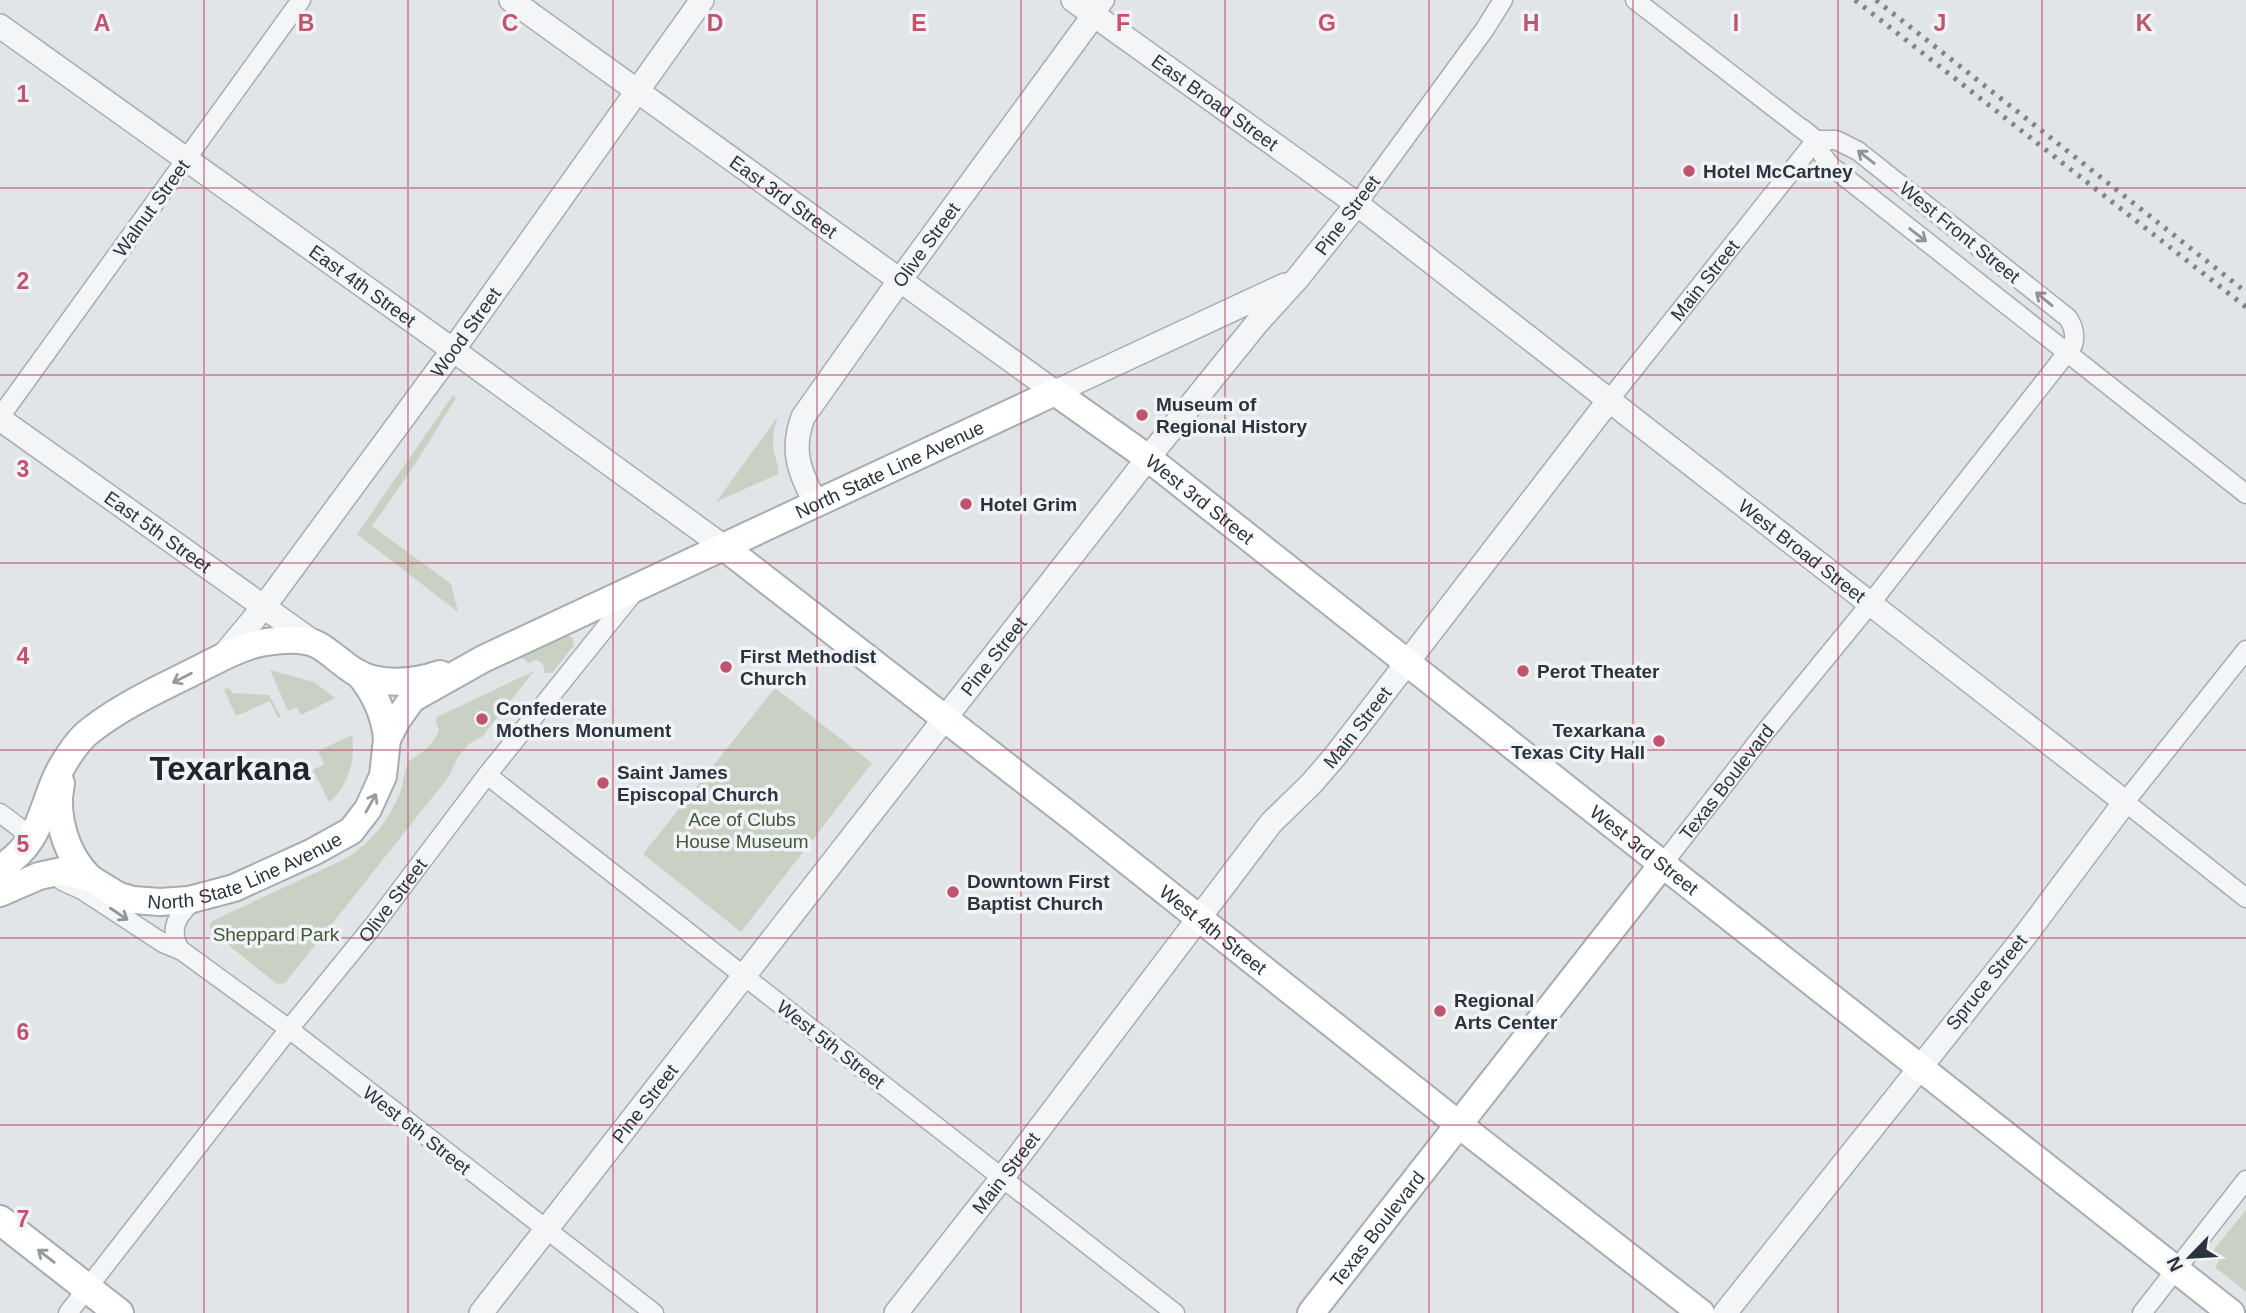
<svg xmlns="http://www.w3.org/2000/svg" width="2246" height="1313" viewBox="0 0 2246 1313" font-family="Helvetica,sans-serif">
<rect width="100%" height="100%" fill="#e1e5e8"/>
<path fill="#c8d1c3" d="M 453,395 L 456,398 L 412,469 L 372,526 L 451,584 L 458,612 L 357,534 Z
M 779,415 C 773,428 771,442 775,456 C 777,463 779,467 778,474 L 716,502 Z
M 564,633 L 573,638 L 574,645 L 552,673 L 544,673 L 544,667 L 541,662 L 535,660 L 528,663 L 519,655 Z
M 270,670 L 314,682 L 335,698 L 301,715 L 296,707 L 288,711 Z
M 534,671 L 482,737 C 466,742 455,759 450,775 L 285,983 L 277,984 L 211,931 L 210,925 L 212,921 L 347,858 C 371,842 389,820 400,793 C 404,783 404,771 409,761 C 424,751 430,748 439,731 L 436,721 L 437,717 Z
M 229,687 L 232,693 L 269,695 L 281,717 L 278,718 L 270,701 L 236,716 L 224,690 Z
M 775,688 L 872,763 L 741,932 L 643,854 Z
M 352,735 C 356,759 348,787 329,802 L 313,770 L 324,764 L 318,751 Z
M 2246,1210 L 2246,1292 L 2215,1267 L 2219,1261 L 2211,1253 Z"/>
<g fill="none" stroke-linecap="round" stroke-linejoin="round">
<defs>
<g id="minor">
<path d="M 1635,0 L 1816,140 L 1823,156 L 1831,166 L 2246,494"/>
<path d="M 1094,15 L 1105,0"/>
<path d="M 1357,204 L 1485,29 L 1503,0"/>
<path id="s1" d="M 1610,399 L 1816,140"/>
<path d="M 0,417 L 301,0"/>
<path d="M 2246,650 L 2125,802 L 2246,898"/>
<path d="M 487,775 L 1175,1313"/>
<path d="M 0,813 L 33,838"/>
<path id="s2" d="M 1662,865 L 1766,731 L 1870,604 L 2073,345 C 2076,335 2074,327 2068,318 L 1858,151 L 1836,140 L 1816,140 L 1803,129"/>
<path d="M 62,881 L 82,890 L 163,943 L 182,951 L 289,1029 L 654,1313"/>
<path d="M 179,948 C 168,927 179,914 195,899"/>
<path id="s3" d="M 68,1313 L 289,1029 L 373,926 L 487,775 L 635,591"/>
<path d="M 2142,1313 L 2246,1180"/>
</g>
<g id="tertiary">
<path id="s4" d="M 511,0 L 1055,392 L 1285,285"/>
<path id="s5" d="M 1073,0 L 1357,204 L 2125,802 L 2024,937 L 1725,1313"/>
<path id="s6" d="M 0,26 L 453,350 L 724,547"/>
<path id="s7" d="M 0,419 L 316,644"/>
<path id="s8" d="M 816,504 C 800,472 790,452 803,417 L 900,280 L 1094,15"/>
<path id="s9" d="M 222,657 L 263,608 L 453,350 L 702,0"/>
<path id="s10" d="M 481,1313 L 1148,458 L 1257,323 L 1297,279 L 1357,204"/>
<path id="s11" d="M 896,1313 L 1002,1178 L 1271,823 L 1312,783 L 1336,755 L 1610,399"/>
</g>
<g id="secondary">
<path id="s12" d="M 724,547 L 1073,818 L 1458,1124 L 1701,1313"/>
<path d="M 358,673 C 374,691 385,715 387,739"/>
<path d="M 61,783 C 54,816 66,856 91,879"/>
<path d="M 0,868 C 48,839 39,800 67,758 C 74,747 81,737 91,730 C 123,705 161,688 197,670 C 217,660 238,648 260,643 C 277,640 303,637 318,645 C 332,653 343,665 357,673 C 381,686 414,683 440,674"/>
<path id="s13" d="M 0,893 L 39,876 L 62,871 L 91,879 L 119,896 L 133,900 L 160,902 L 189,900 L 234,888 L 313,852 L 351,831 L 368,809 L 383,776 L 387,739 L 397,720 L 412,699 L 483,659 L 1055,392 L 1148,458 L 2231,1313"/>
<path id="s14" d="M 1311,1313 L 1662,865"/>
</g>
<path id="primary" d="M 0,1220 L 119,1313"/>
</defs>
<use href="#minor" stroke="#a7acb2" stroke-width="21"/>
<use href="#tertiary" stroke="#a7acb2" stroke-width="26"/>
<use href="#secondary" stroke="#a7acb2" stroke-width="30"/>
<use href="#primary" stroke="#a2aab3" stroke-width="32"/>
<use href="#minor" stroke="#f3f5f7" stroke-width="18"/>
<use href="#tertiary" stroke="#f3f5f7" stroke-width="23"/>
<use href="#secondary" stroke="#fff" stroke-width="26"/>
<use href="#primary" stroke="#fff" stroke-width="28"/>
<path stroke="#7c8590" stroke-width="5" stroke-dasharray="3.5 7" stroke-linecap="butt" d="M 1855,0 L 2246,307
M 1876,0 L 2246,292"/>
</g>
<defs><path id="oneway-shaft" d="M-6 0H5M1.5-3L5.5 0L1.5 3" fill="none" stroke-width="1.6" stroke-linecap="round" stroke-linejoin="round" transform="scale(1.75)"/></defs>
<g stroke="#8f949a">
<use href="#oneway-shaft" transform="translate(1866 157) rotate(-142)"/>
<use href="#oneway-shaft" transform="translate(1918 235) rotate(38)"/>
<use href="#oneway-shaft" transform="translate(2044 299) rotate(-141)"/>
<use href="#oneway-shaft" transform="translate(119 914) rotate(34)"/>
</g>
<g stroke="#959a9e">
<use href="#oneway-shaft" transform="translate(182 678) rotate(153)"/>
<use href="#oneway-shaft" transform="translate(371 803) rotate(-61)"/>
<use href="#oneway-shaft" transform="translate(46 1256) rotate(-142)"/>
</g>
<path fill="none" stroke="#c0536d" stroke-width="2" stroke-opacity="0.55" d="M 204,0 L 204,1313M 408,0 L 408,1313M 613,0 L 613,1313M 817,0 L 817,1313M 1021,0 L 1021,1313M 1225,0 L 1225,1313M 1429,0 L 1429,1313M 1633,0 L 1633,1313M 1838,0 L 1838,1313M 2042,0 L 2042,1313M 0,188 L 2246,188M 0,375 L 2246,375M 0,563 L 2246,563M 0,750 L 2246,750M 0,938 L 2246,938M 0,1125 L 2246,1125"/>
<g fill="#c0536d" stroke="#f1f3f6" stroke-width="2.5">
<circle cx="1689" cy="171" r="7"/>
<circle cx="1142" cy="415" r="7"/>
<circle cx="966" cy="504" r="7"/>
<circle cx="726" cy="667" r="7"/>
<circle cx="1523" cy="671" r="7"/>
<circle cx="482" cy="719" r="7"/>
<circle cx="1659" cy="741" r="7"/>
<circle cx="603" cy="783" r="7"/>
<circle cx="953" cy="892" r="7"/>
<circle cx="1440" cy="1011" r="7"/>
</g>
<g text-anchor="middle" stroke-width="7" stroke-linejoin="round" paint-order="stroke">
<g font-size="19" fill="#2b343e" stroke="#f1f3f6">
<text dy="7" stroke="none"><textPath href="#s5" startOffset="175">East Broad Street</textPath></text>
<text dy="7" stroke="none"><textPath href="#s4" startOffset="336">East 3rd Street</textPath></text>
<text transform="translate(151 208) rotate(-54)" y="7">Walnut Street</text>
<text transform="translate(1347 215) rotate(-53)" y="7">Pine Street</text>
<text transform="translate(1960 232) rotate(39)" y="7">West Front Street</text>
<text dy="7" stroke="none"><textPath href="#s8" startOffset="303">Olive Street</textPath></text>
<text dy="7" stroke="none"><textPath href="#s1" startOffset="152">Main Street</textPath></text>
<text dy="7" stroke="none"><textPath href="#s6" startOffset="446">East 4th Street</textPath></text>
<text dy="7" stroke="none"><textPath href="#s9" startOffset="406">Wood Street</textPath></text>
<text dy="7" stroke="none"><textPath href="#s13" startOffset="1055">North State Line Avenue</textPath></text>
<text dy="7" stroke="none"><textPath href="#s13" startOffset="1418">West 3rd Street</textPath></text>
<text dy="7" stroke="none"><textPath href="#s7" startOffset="194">East 5th Street</textPath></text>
<text dy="7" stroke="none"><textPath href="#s5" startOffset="914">West Broad Street</textPath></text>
<text dy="7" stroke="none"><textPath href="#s10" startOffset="833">Pine Street</textPath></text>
<text dy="7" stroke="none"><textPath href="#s11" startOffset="746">Main Street</textPath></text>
<text dy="7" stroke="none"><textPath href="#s2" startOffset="105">Texas Boulevard</textPath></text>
<text dy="7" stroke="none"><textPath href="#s13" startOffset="1984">West 3rd Street</textPath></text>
<text dy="7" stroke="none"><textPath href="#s13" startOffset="261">North State Line Avenue</textPath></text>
<text dy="7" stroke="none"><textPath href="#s3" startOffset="525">Olive Street</textPath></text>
<text dy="7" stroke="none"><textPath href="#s12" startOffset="621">West 4th Street</textPath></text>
<text transform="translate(1986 982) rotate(-51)" y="7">Spruce Street</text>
<text transform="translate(831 1044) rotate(38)" y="7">West 5th Street</text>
<text dy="7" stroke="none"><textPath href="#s10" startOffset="266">Pine Street</textPath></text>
<text transform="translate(417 1130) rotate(38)" y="7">West 6th Street</text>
<text dy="7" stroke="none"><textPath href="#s11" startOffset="178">Main Street</textPath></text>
<text dy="7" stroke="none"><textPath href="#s14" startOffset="107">Texas Boulevard</textPath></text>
</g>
<g font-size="19" font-weight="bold" fill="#2b343e" stroke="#f1f3f6" text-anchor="start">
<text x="1703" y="178">Hotel McCartney</text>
<text x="1156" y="411">Museum of<tspan x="1156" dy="22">Regional History</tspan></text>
<text x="980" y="511">Hotel Grim</text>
<text x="740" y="663">First Methodist<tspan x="740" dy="22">Church</tspan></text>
<text x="1537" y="678">Perot Theater</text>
<text x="496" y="715">Confederate<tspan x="496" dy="22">Mothers Monument</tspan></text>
<text x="1645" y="737" text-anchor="end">Texarkana<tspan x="1645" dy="22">Texas City Hall</tspan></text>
<text x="617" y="779">Saint James<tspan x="617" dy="22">Episcopal Church</tspan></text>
<text x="967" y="888">Downtown First<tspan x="967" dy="22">Baptist Church</tspan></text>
<text x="1454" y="1007">Regional<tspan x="1454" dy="22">Arts Center</tspan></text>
</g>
<g font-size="19" fill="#42593a" stroke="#f1f3f6">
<text x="742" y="826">Ace of Clubs<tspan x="742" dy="22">House Museum</tspan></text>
<text x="276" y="941">Sheppard Park</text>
</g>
<g font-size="33" font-weight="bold" fill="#1d252f" stroke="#f1f3f6">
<text x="230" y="780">Texarkana</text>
</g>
</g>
<g font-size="23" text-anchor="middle" font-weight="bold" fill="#c0536d" stroke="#f1f3f6" stroke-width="7" stroke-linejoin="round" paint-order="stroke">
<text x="102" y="31">A</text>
<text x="306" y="31">B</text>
<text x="510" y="31">C</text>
<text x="715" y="31">D</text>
<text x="919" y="31">E</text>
<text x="1123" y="31">F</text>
<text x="1327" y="31">G</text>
<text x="1531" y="31">H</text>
<text x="1736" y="31">I</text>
<text x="1940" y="31">J</text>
<text x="2144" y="31">K</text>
<text x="23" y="102">1</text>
<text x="23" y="289">2</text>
<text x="23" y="477">3</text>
<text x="23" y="664">4</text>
<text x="23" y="852">5</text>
<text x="23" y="1040">6</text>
<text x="23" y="1227">7</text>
</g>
<g transform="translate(2190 1257) rotate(245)" stroke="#f1f3f6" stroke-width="5" paint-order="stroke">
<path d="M0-5L12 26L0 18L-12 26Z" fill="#2b343e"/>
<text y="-10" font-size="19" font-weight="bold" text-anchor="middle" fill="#2b343e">N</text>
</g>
</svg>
